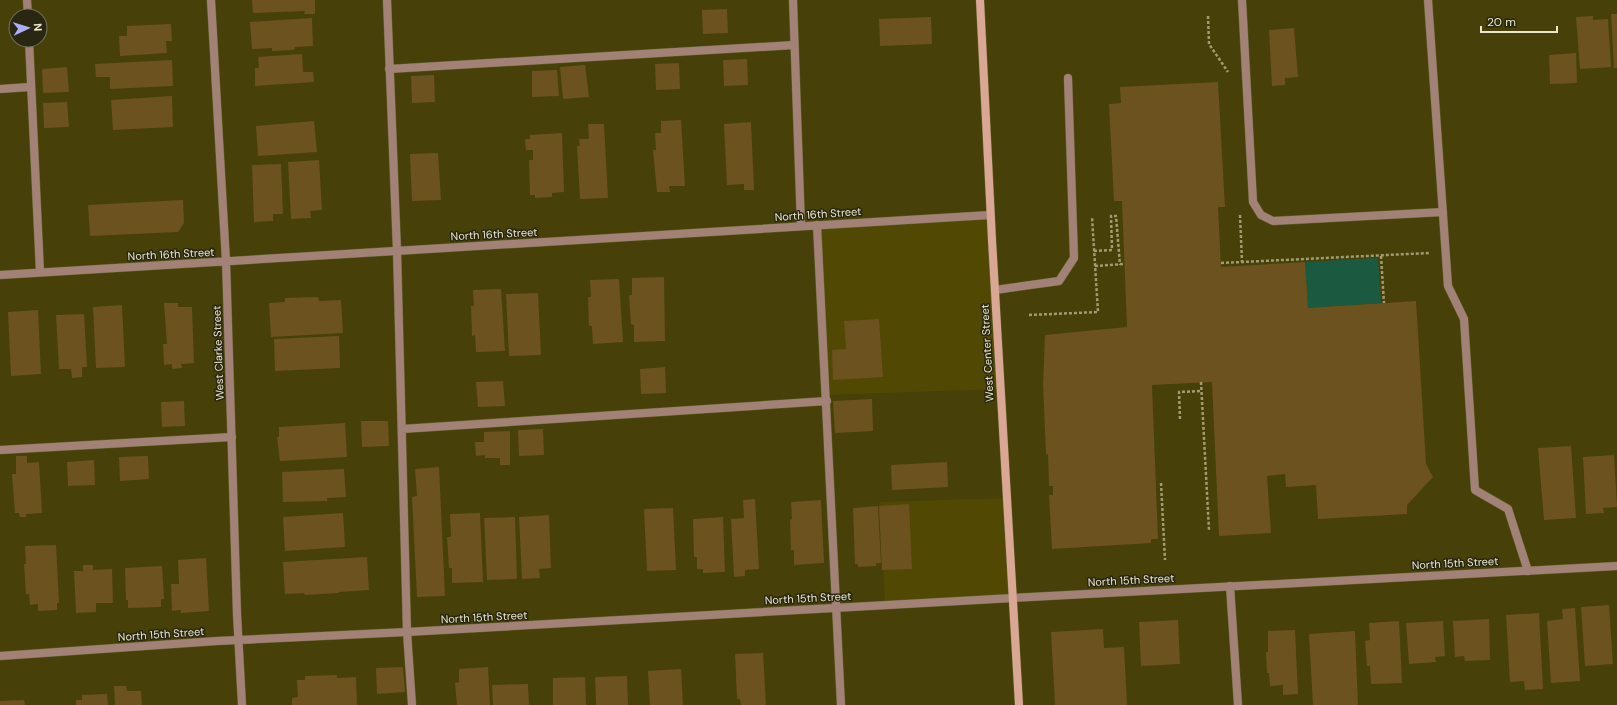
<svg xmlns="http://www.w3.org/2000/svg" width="1617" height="705" viewBox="0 0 1617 705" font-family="'DM Sans',sans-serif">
<rect width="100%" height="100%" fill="#474008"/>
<path fill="#504803" d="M 990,215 L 1000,389 L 826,395 L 817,225 Z
M 1007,498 L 1013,598 L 885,605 L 880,502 Z"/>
<path fill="#1b5a40" d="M 1378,258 L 1381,303 L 1308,308 L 1305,262 Z"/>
<path fill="#6c521e" d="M 252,0 L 315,0 L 315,14 L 304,14 L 305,11 L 253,13 Z
M 727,9 L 728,33 L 703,34 L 702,10 Z
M 1611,14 L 1617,14 L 1617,68 L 1614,68 Z
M 1593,16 L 1593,20 L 1608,19 L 1611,67 L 1580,69 L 1576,17 Z
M 931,17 L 932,44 L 880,46 L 879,19 Z
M 312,18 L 313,46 L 295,47 L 294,50 L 272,51 L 272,48 L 252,49 L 250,22 Z
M 171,24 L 172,41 L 166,41 L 167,53 L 120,56 L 119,36 L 127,36 L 127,26 Z
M 1294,28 L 1298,77 L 1285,78 L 1285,85 L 1272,86 L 1269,30 Z
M 1576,53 L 1577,83 L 1550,84 L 1549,55 Z
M 302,54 L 303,72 L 313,72 L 314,82 L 255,86 L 255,68 L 259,68 L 258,57 Z
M 747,59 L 748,85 L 724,86 L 723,60 Z
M 172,60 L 173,86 L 110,89 L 110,77 L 96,77 L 95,64 Z
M 679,63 L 680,89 L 656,90 L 655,64 Z
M 585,65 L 589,97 L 563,99 L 560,67 Z
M 67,67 L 69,92 L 43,93 L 42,69 Z
M 557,70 L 559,96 L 532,97 L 532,71 Z
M 434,75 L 435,102 L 412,103 L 411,76 Z
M 1218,82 L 1225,207 L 1218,207 L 1221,267 L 1305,262 L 1308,308 L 1416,301 L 1426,464 L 1433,477 L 1407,505 L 1407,514 L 1318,519 L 1316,485 L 1286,487 L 1285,474 L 1267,476 L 1271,533 L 1219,536 L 1212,382 L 1152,385 L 1158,539 L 1151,539 L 1151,543 L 1052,549 L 1049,495 L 1053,495 L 1053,486 L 1049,486 L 1048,454 L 1046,454 L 1043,385 L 1045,335 L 1127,327 L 1122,201 L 1114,201 L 1109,104 L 1121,103 L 1120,87 Z
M 172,96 L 173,127 L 113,130 L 111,100 Z
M 67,102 L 69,127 L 44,128 L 43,103 Z
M 681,120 L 685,186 L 669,186 L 670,192 L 657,192 L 653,150 L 656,150 L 655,133 L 661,133 L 661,121 Z
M 314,121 L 317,152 L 258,156 L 256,126 Z
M 751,122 L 754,190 L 744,190 L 744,184 L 727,185 L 724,124 Z
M 588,124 L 604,124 L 608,198 L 580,199 L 577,146 L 580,146 L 579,139 L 589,139 Z
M 562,133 L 564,192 L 552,193 L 552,197 L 535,198 L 535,195 L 530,195 L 529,160 L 533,160 L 533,150 L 526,150 L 525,139 L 530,139 L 530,135 Z
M 438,153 L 441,200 L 412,201 L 410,154 Z
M 319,160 L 322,210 L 310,211 L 311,218 L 291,219 L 288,162 Z
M 281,164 L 283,214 L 273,214 L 273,221 L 254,222 L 252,165 Z
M 183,200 L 184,223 L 178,232 L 90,236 L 88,205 Z
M 664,277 L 665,341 L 634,342 L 634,325 L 631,324 L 629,295 L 632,295 L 632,278 Z
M 619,279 L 623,342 L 593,344 L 592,326 L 589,326 L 588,297 L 591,297 L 590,280 Z
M 501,289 L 505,351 L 476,352 L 475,335 L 472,336 L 471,306 L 474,306 L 473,290 Z
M 538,293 L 541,355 L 509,356 L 506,294 Z
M 318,297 L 319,301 L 341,300 L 343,333 L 271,337 L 269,303 L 285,302 L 285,298 Z
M 164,303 L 178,303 L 178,307 L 192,307 L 194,363 L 181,364 L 182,368 L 172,369 L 172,364 L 164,365 L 163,344 L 167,344 Z
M 122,305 L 125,367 L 96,368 L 93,307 Z
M 38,310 L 41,374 L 11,376 L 8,312 Z
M 84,314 L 87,367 L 82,367 L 82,377 L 72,378 L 71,369 L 59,369 L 56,315 Z
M 879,319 L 883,377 L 833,380 L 832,350 L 846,349 L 844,321 Z
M 339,336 L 340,368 L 275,371 L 274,339 Z
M 665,367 L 666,393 L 641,394 L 640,369 Z
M 503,381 L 505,406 L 478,407 L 476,382 Z
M 872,399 L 873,431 L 835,433 L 833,401 Z
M 184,401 L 185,426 L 162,427 L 161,402 Z
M 361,421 L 388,421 L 389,446 L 362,447 Z
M 345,423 L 347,457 L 280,461 L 277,437 L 279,437 L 279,427 Z
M 543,429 L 544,455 L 519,456 L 518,430 Z
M 510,431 L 510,465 L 500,465 L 500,458 L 485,458 L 485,455 L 476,456 L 475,442 L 484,442 L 484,432 Z
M 1571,446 L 1576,518 L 1544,520 L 1538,448 Z
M 1614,455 L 1617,507 L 1603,508 L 1604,513 L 1586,514 L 1583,457 Z
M 16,456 L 27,456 L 27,463 L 39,462 L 42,513 L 26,514 L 26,517 L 20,517 L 19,513 L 15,513 L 12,474 L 16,474 Z
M 148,456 L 149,479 L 120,481 L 119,457 Z
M 94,460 L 95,485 L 68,486 L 67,462 Z
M 947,462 L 948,487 L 892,490 L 891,465 Z
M 439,467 L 445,596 L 417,597 L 412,497 L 417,496 L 415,469 Z
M 344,469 L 346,497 L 327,498 L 327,501 L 283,502 L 282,472 Z
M 755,499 L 759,569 L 745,570 L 745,576 L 734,577 L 731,519 L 744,518 L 743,500 Z
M 821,500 L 824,563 L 794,565 L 794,550 L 791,550 L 790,520 L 792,519 L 791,502 Z
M 909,504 L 912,569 L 882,570 L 879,506 Z
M 878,506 L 881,563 L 876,563 L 876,566 L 858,567 L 858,564 L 855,564 L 853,508 Z
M 673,508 L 676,570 L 647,571 L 644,509 Z
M 343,513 L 345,547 L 285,551 L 283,517 Z
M 480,513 L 483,582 L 452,583 L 452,568 L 449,568 L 447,537 L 451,537 L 450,514 Z
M 549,515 L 551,568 L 539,569 L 540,578 L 522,579 L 519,517 Z
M 515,517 L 517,579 L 487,580 L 484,518 Z
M 723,517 L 725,572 L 703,573 L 703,569 L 697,569 L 697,557 L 694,557 L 693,519 Z
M 56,545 L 59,603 L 57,603 L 57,610 L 38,611 L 38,604 L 30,605 L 29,594 L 26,594 L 24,564 L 26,564 L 25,546 Z
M 367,557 L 369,590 L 339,592 L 339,593 L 305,595 L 304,593 L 285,594 L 283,562 Z
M 206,558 L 209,611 L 181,613 L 181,610 L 172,611 L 171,584 L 179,584 L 178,560 Z
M 83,565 L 93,565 L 93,570 L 112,569 L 113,603 L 96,603 L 96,612 L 76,613 L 74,571 L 83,571 Z
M 162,566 L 164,599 L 161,599 L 161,607 L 128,608 L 128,600 L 126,600 L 125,568 Z
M 1609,605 L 1613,664 L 1585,666 L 1581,607 Z
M 1575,608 L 1580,681 L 1551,683 L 1547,621 L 1563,619 L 1562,609 Z
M 1539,613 L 1543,689 L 1525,690 L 1524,681 L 1510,682 L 1506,615 Z
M 1489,619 L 1490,660 L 1465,661 L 1464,656 L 1455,657 L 1453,621 Z
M 1178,620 L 1180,664 L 1141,666 L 1139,622 Z
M 1399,621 L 1402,683 L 1371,684 L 1370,666 L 1367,666 L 1365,641 L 1370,640 L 1369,623 Z
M 1443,621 L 1445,656 L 1435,657 L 1436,662 L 1409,664 L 1406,623 Z
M 1103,629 L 1104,648 L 1124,647 L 1127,705 L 1055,705 L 1051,632 Z
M 1295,630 L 1298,694 L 1283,695 L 1283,685 L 1270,686 L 1269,673 L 1267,673 L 1266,652 L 1268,652 L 1268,631 Z
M 1355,631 L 1358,705 L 1313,705 L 1309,634 Z
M 763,653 L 766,705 L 741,705 L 740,699 L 737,699 L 735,654 Z
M 403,667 L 405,692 L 377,694 L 376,668 Z
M 488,667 L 490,705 L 457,705 L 455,683 L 459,682 L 459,669 Z
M 681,669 L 683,705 L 650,705 L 648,671 Z
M 337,675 L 337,678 L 356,677 L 357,705 L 292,705 L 292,698 L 298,697 L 297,680 L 305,680 L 305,676 Z
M 627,676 L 628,705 L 596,705 L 595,677 Z
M 585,677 L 586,705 L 553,705 L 553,678 Z
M 528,684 L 529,705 L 493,705 L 492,685 Z
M 114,686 L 126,686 L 127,691 L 141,691 L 142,705 L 115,705 Z
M 107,694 L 108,705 L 76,705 L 76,700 L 82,700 L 82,695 Z
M 24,700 L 25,705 L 0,705 L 0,701 Z"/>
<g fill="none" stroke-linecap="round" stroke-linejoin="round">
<defs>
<path id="lane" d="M 27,0 L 28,16
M 387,0 L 397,251 L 407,632 L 412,705
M 793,0 L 801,226
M 1242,0 L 1253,202 L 1261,215 L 1273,221 L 1443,212
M 1428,0 L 1448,286 L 1464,319 L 1475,490 L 1508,509 L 1528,571
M 29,40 L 40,272
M 389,69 L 794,45
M 0,89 L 30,87
M 817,225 L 841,705
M 995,290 L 1059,281 L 1074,258 L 1068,78
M 402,429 L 827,401
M 0,450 L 232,437
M 1230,586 L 1238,705"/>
<path id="street" d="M 211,0 L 226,261 L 237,614 L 242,705
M 0,275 L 990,215
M 0,656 L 217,641 L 407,632 L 1013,598 L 1617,566"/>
<path id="secondary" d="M 980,0 L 992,240 L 1019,705"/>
</defs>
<use href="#lane" stroke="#645e2b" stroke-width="9"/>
<use href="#street" stroke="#645e2b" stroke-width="9"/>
<use href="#secondary" stroke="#645e2b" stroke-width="9"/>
<path stroke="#a09b73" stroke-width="2.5" stroke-dasharray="3 2" stroke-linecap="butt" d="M 1208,16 L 1209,44 L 1228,72
M 1240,215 L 1242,262
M 1094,251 L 1112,250 L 1111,216 L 1116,216 L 1120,265
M 1381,256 L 1384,303
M 1221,263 L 1429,253
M 1095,266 L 1124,264
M 1029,315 L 1098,312 L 1092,217
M 1201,382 L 1209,530
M 1180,419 L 1179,392 L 1202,391
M 1161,483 L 1165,560"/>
<use href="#lane" stroke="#a28276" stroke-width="8"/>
<use href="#street" stroke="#a28276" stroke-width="8"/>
<use href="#secondary" stroke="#d9a793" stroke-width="8"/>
</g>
<g text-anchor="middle" stroke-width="3" stroke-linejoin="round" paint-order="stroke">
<g font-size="11" fill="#eae7cc" stroke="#292611">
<text transform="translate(818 214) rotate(-4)" y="4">North 16th Street</text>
<text transform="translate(494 234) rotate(-3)" y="4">North 16th Street</text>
<text transform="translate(171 254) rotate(-3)" y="4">North 16th Street</text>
<text transform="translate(218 353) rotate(-92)" y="4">West Clarke Street</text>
<text transform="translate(987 353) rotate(-93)" y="4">West Center Street</text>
<text transform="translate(1455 563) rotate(-3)" y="4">North 15th Street</text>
<text transform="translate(1131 580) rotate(-3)" y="4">North 15th Street</text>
<text transform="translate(808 598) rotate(-3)" y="4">North 15th Street</text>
<text transform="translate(484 617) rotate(-3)" y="4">North 15th Street</text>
<text transform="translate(161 634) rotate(-4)" y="4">North 15th Street</text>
</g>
</g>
<g transform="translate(28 28) rotate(86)"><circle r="19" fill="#292611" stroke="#76735c"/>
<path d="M0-3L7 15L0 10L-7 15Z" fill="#acaffb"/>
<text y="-6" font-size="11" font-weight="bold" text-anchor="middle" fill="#eae7cc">N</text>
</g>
<path d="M1481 26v6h76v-6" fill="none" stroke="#eae7cc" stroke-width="2"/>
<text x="1487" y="26" font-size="12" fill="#eae7cc" stroke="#292611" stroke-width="3" paint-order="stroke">20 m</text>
</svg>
